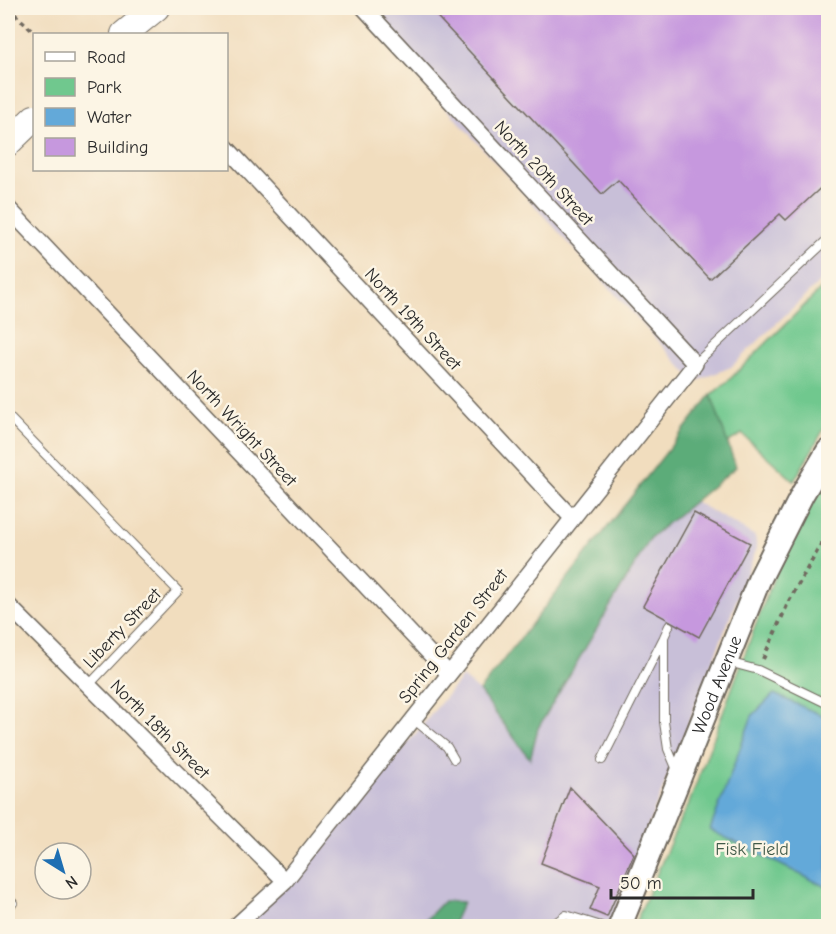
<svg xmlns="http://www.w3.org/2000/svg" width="836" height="934" viewBox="0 0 836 934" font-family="'Comic Neue',sans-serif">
<rect width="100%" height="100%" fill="#fcf5e5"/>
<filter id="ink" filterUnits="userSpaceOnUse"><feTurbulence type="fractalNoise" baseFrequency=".0167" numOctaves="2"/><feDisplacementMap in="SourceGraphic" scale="12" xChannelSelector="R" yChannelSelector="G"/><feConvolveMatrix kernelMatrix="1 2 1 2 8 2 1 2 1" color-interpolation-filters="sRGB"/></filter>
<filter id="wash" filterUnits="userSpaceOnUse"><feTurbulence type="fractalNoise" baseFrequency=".008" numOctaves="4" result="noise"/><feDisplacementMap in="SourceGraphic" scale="24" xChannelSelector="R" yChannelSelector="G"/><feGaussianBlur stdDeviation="1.35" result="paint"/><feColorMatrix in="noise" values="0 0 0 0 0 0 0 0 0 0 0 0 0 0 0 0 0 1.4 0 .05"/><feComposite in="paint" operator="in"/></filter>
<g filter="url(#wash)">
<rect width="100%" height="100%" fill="#f1ddbe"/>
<path fill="#c8bfd8" d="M 355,8 L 828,8 L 828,274 L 731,367 L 695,382 Z
M 694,501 L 755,536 L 757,548 L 609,926 L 240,926 L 299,875 L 462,677 L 479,691 L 531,758 L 537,728 L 651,537 Z"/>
<path fill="#70c88e" stroke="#4e7a5c" stroke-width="1.5" d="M 828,282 L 828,422 L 794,481 L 742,434 L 727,443 L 711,395 L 729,380 Z
M 828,475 L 828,926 L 634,926 L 680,820 L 688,806 L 768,592 L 789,542 Z"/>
<path fill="#5cac79" stroke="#446c52" stroke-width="1.5" d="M 711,395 L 736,467 L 651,537 L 538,728 L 530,759 L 479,691 Z
M 444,901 L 463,902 L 452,926 L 420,926 Z"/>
<path fill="#63a9d9" stroke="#476a82" stroke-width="1.5" d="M 774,694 L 828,718 L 828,888 L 710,830 L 752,716 Z"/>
<g id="blocks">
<path fill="#c698de" d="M 429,8 L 828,8 L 828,181 L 786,220 L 780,214 L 710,279 L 618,180 L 602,194 Z
M 694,513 L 750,543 L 699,637 L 643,606 Z
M 570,787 L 634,854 L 607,917 L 590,910 L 600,886 L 541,863 Z"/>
</g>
</g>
<g filter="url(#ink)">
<use href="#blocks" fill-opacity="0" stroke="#70695e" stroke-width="1.5"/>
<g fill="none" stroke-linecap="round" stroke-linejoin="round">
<defs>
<path id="service" d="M 695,364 L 828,239
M 8,416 L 178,591 L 88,686
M 669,626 L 664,637 L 664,722 L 668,749 L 677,770
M 728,662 L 758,670 L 828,704
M 413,719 L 447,747 L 454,759
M 602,760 L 663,639
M 8,898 L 13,903
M 551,926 L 566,915 L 601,926"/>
<path id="minor" d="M 226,147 L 572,518
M 8,208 L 449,674
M 8,605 L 285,881
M 236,926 L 285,881 L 695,364 L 364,8"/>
<g id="secondary">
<path id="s1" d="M 620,926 L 759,580 L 803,493 L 828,451"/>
</g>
<path id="primary" d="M 124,34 L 156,8
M 8,143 L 34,118"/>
</defs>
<use href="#service" stroke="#70695e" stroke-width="10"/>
<use href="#minor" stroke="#70695e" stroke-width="18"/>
<use href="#secondary" stroke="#70695e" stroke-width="26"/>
<use href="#primary" stroke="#70695e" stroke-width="28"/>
<path stroke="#70695e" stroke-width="4" stroke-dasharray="4.5 4.5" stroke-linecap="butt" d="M 8,8 L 36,34
M 763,659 L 789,601 L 828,532"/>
<use href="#service" stroke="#fff" stroke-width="8"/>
<use href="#minor" stroke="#fff" stroke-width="15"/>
<use href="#secondary" stroke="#fff" stroke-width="22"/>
<use href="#primary" stroke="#fff" stroke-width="26"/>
</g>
</g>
<g text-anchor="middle" stroke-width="5" stroke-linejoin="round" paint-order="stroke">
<g font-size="18" fill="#2b2b2b" stroke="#fcf5e5">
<text transform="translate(544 173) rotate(47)" y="6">North 20th Street</text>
<text transform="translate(413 319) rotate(47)" y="6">North 19th Street</text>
<text transform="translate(242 428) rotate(47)" y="6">North Wright Street</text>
<text transform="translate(122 628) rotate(-46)" y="6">Liberty Street</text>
<text transform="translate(453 636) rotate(-52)" y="6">Spring Garden Street</text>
<text dy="6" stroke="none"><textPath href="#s1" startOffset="260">Wood Avenue</textPath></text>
<text transform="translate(160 729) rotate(45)" y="6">North 18th Street</text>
</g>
<g font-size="18" fill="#405a49" stroke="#fcf5e5">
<text x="752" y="855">Fisk Field</text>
</g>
</g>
<rect width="836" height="934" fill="none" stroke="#fcf5e5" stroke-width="30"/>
<rect x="33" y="33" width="195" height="138" fill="#fcf5e5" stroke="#a8a49b" stroke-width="1.5"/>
<rect x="45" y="52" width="30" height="9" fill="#ffffff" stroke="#a8a49b" stroke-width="1.5"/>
<text x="87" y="63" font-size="18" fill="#2b2b2b">Road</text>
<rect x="45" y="78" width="30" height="18" fill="#70c88e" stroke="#a8a49b" stroke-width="1.5"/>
<text x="87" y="93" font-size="18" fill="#2b2b2b">Park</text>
<rect x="45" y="108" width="30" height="18" fill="#63a9d9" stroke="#a8a49b" stroke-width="1.5"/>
<text x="87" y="123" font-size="18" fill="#2b2b2b">Water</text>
<rect x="45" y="138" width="30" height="18" fill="#c698de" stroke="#a8a49b" stroke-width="1.5"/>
<text x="87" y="153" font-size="18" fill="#2b2b2b">Building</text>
<g transform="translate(63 871) rotate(143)"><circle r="28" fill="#fcf5e5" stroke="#a8a49b" stroke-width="1.5"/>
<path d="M0-4.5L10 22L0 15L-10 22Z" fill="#1f6fb2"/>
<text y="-9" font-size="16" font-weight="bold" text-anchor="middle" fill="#2b2b2b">N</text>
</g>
<path d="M611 889v9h142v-9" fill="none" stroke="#2b2b2b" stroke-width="3"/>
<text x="620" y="889" font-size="18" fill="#2b2b2b" stroke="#fcf5e5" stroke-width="4.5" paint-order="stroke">50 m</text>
</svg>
